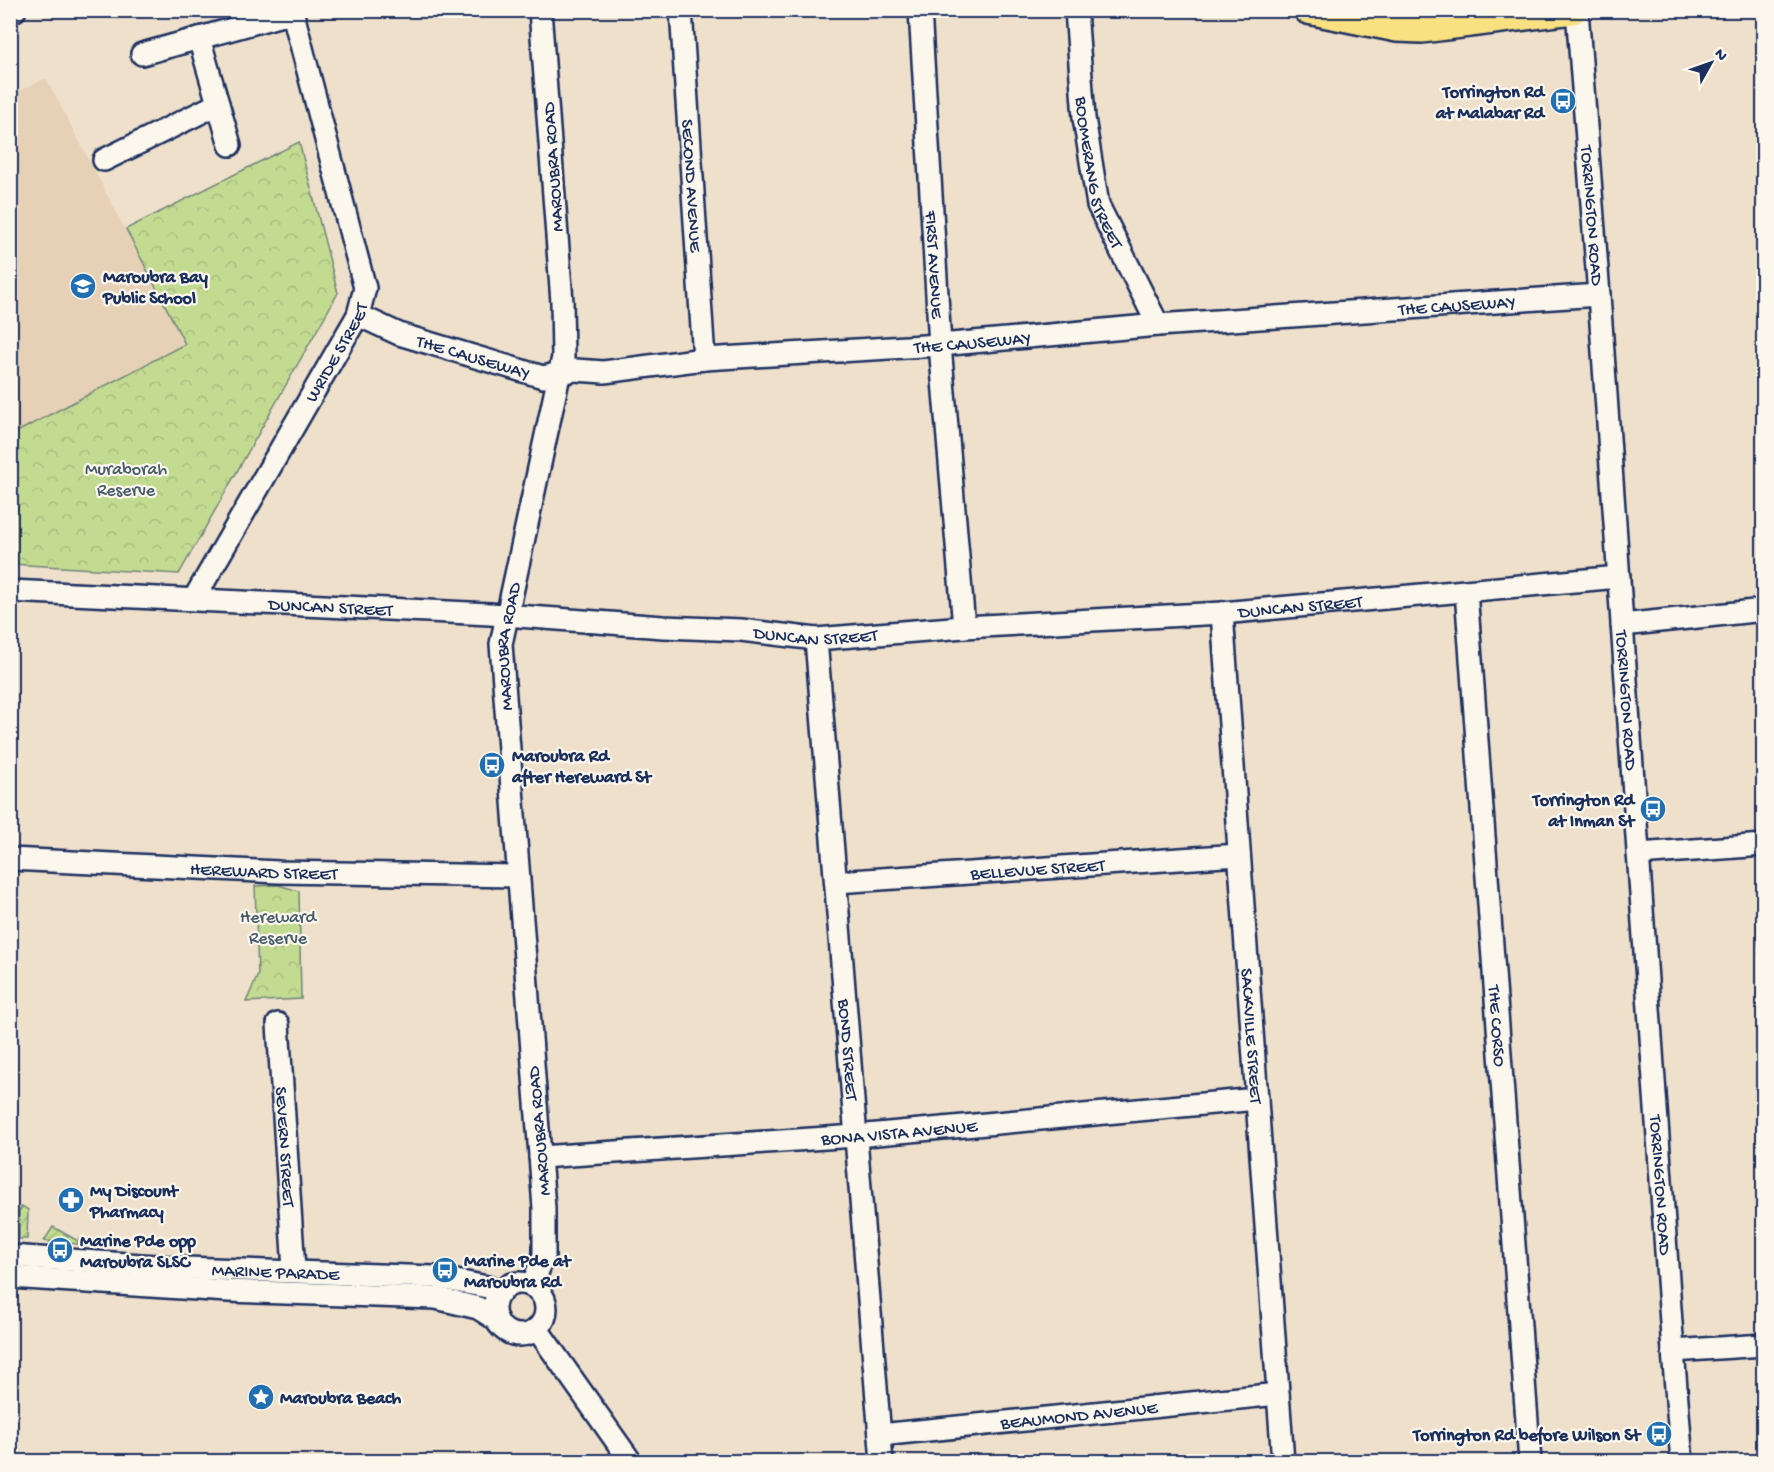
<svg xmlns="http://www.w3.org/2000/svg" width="1774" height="1472" viewBox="0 0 1774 1472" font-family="'Gochi Hand',sans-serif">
<defs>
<pattern id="forest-crowns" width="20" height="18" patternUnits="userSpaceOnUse" patternTransform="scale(1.5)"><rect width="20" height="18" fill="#c3db91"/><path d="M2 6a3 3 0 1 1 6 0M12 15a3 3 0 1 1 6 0" fill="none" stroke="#a7bc7f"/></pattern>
<pattern id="garden-furrows" width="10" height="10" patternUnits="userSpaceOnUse" patternTransform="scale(1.5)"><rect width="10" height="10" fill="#c3db91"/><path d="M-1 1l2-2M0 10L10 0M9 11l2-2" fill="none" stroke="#a7bc7f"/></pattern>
</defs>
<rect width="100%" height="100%" fill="#efe0cc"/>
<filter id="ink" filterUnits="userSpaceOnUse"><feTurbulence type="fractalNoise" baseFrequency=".0167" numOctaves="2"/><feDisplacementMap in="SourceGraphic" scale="12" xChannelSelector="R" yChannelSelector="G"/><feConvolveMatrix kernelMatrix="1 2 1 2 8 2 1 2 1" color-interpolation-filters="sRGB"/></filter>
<g filter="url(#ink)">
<path fill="#e6d0b6" d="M 46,78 L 185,344 L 11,435 L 11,95 Z"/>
<path fill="url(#forest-crowns)" stroke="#6f8578" stroke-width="1.5" d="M 299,142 L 338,293 L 179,574 L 11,564 L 11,435 L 185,344 L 126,229 Z
M 278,885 L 299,891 L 301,999 L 246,1002 L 258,975 L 255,886 Z"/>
<path fill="url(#garden-furrows)" stroke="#6f8578" stroke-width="1.5" d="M 22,1206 L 28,1210 L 27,1239 L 19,1239 L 19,1212 Z
M 53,1227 L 78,1241 L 80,1239 L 90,1245 L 44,1241 Z"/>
<path fill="#c3db91" stroke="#6f8578" stroke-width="1.5" d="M 1757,925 L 1763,925 L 1763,1001 Z"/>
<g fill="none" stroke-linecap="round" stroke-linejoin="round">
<defs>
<g id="minor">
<path id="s1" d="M 681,10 L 704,359"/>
<path id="s2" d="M 920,10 L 940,345 L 964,627"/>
<path id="s3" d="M 1076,10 L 1084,118 L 1098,205 L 1158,325"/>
<path id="s4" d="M 1577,10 L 1599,295 L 1673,1351 L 1682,1462"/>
<path d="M 10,13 L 15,10"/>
<path d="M 199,38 L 230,145"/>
<path d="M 142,54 L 293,12"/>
<path d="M 104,160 L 218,104"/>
<path id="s5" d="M 358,315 L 399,334 L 543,377 L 575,370 L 604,372 L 704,359 L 940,345 L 1158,325 L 1599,295"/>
<path id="s6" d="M 10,591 L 490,614 L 663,627 L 741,630 L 816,639 L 964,627 L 1222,613 L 1619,577"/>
<path id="s7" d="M 1466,591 L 1530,1462"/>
<path id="s8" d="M 194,599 L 358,315 L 365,288 L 292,10"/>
<path id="s9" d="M 1222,613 L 1283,1462"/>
<path d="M 1622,625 L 1764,610"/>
<path id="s10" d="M 816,639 L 882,1462"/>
<path d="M 1638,854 L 1764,845"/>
<path id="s11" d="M 10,859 L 279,872 L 517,876"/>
<path id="s12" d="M 836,882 L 1239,855"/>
<path id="s13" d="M 278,1024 L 294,1270"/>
<path id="s14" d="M 540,1157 L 856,1136 L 1257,1099"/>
<path id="s15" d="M 10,1256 L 185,1268 L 435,1277 L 503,1290"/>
<path d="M 10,1277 L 228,1291 L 436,1298 L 478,1308 L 497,1320"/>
<circle cx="520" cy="1309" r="26"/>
<path id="s16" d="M 532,1286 L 544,1255 L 544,1208 L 501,644 L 563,357 L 562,302 L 540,10"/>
<path d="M 537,1329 L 631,1462"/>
<path d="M 1673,1351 L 1764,1345"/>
<path id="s17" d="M 880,1435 L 1278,1394"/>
</g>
<path id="major" d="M 1308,10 L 1397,28 L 1422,29 L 1573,10"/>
</defs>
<use href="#minor" stroke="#1b2f5e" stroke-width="26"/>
<use href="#major" stroke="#1b2f5e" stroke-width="32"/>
<use href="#minor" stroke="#fbf7ec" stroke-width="21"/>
<use href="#major" stroke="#f9e181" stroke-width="27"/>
</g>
</g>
<defs>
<symbol id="bus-disc" viewBox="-11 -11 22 22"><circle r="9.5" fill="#1f6fb2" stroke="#fbf7ec"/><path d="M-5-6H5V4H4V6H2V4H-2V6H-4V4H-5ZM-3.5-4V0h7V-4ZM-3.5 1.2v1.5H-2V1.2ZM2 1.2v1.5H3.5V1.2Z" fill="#fff"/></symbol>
<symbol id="school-disc" viewBox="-11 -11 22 22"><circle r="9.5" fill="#1f6fb2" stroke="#fbf7ec"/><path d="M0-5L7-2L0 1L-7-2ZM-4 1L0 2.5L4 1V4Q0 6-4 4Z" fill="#fff"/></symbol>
<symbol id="pharmacy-disc" viewBox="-11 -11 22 22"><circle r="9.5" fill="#1f6fb2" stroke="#fbf7ec"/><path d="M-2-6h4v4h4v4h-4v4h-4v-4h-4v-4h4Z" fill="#fff"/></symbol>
<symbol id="sight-disc" viewBox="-11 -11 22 22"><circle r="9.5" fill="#1f6fb2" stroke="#fbf7ec"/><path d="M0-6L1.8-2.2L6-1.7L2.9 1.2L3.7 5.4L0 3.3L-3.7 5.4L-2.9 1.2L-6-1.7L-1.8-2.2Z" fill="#fff"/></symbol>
</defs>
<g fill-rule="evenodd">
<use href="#bus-disc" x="1548" y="86" width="30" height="30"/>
<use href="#school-disc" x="68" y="271" width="30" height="30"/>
<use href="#bus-disc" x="477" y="750" width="30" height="30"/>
<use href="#bus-disc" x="1638" y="794" width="30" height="30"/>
<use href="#pharmacy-disc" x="56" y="1185" width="30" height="30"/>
<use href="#bus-disc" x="45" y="1235" width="30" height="30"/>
<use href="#bus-disc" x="430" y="1255" width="30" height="30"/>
<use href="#sight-disc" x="246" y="1382" width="30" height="30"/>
<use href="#bus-disc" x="1644" y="1419" width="30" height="30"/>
</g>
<g text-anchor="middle" stroke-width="4.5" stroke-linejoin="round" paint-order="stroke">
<g font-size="18" font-weight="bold" fill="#1b2f5e" stroke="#fbf7ec" text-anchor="start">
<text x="1544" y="97" text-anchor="end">Torrington Rd<tspan x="1544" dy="21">at Malabar Rd</tspan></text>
<text x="103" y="282">Maroubra Bay<tspan x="103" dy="21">Public School</tspan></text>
<text x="512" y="761">Maroubra Rd<tspan x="512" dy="21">after Hereward St</tspan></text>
<text x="1634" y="805" text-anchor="end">Torrington Rd<tspan x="1634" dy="21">at Inman St</tspan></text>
<text x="90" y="1196">My Discount<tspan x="90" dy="21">Pharmacy</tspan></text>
<text x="80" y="1246">Marine Pde opp<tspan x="80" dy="21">Maroubra SLSC</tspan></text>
<text x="464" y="1266">Marine Pde at<tspan x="464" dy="21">Maroubra Rd</tspan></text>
<text x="280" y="1403">Maroubra Beach</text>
<text x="1640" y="1440" text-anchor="end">Torrington Rd before Wilson St</text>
</g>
<g font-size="18" fill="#1b2f5e" stroke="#fbf7ec">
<text transform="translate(552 167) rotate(-94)" y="6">MAROUBRA ROAD</text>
<text dy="6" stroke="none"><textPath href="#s3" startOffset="165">BOOMERANG STREET</textPath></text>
<text dy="6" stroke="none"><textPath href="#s1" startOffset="176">SECOND AVENUE</textPath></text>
<text dy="6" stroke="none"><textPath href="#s4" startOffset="206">TORRINGTON ROAD</textPath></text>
<text dy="6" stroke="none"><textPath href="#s2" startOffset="255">FIRST AVENUE</textPath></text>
<text dy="6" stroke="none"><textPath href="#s5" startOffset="1113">THE CAUSEWAY</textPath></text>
<text dy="6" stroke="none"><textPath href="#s5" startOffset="627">THE CAUSEWAY</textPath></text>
<text dy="6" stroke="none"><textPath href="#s8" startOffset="285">WRIDE STREET</textPath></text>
<text dy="6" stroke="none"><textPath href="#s5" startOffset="123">THE CAUSEWAY</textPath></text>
<text dy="6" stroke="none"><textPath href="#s6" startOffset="321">DUNCAN STREET</textPath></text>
<text dy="6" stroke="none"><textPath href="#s6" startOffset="1293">DUNCAN STREET</textPath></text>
<text dy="6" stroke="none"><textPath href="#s6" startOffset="807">DUNCAN STREET</textPath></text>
<text dy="6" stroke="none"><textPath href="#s16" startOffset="644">MAROUBRA ROAD</textPath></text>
<text dy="6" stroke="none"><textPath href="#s4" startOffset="692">TORRINGTON ROAD</textPath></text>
<text dy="6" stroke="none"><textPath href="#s12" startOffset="202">BELLEVUE STREET</textPath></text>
<text dy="6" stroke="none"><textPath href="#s11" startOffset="254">HEREWARD STREET</textPath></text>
<text dy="6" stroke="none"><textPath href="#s7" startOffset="436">THE CORSO</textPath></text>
<text dy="6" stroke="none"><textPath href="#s9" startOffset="424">SACKVILLE STREET</textPath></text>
<text dy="6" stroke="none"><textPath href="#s10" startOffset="412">BOND STREET</textPath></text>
<text transform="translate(538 1131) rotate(-95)" y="6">MAROUBRA ROAD</text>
<text dy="6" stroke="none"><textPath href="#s14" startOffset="360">BONA VISTA AVENUE</textPath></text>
<text dy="6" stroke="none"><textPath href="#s13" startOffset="123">SEVERN STREET</textPath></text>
<text dy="6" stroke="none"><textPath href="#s4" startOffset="1178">TORRINGTON ROAD</textPath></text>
<text dy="6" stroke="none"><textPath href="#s15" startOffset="266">MARINE PARADE</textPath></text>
<text dy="6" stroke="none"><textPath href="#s17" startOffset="200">BEAUMOND AVENUE</textPath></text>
</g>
<g font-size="18" fill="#455a6b" stroke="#fbf7ec">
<text x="126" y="474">Muraborah<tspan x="126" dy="21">Reserve</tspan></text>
<text x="278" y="922">Hereward<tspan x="278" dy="21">Reserve</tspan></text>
</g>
</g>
<rect width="1774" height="1472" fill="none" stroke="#fbf7ec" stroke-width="36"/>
<rect x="18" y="18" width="1738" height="1436" fill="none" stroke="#1b2f5e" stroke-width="2" filter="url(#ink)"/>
<g transform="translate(1711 63) rotate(50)" stroke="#fbf7ec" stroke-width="4.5" paint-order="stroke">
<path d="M0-4.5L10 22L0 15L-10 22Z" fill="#1b2f5e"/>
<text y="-9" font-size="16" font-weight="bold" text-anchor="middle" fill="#1b2f5e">N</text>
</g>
</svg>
